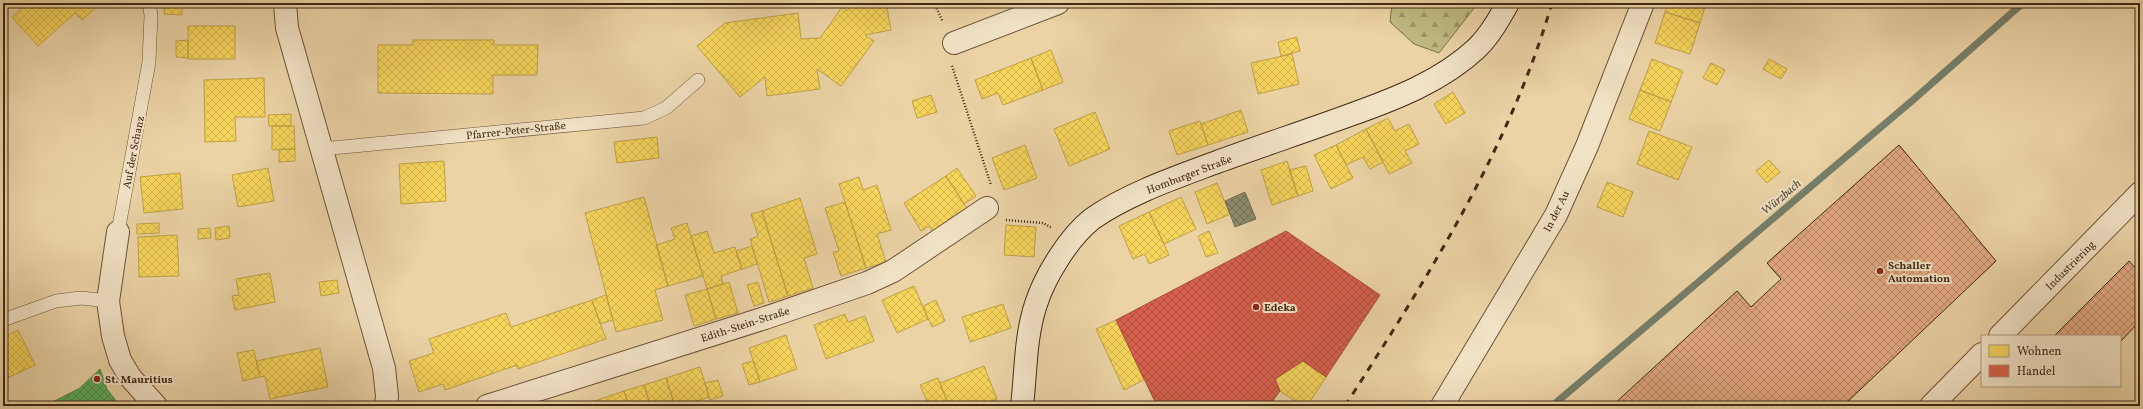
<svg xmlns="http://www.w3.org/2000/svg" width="2143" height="409" viewBox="0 0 2143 409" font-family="Vollkorn,serif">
<defs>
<pattern id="forest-firs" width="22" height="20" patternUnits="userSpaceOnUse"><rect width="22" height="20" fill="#bfba81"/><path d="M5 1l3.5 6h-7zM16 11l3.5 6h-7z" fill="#9d9769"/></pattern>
<pattern id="homes-cross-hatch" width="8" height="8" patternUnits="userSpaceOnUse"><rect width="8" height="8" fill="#f6d55c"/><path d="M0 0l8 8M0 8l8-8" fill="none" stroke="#d4b74f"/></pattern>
<pattern id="shops-cross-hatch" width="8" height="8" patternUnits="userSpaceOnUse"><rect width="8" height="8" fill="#d6604d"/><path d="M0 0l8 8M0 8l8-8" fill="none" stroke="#af4f3f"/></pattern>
<pattern id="public-cross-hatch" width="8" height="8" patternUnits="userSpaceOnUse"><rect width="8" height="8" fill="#5aae61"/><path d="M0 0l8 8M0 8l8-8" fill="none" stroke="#4c8e4f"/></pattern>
<pattern id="industry-cross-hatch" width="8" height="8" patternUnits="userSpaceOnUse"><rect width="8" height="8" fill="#8c8c6e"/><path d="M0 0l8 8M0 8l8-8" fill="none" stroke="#747259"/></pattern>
<pattern id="building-cross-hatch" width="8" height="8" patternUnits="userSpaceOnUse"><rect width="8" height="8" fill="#e4a983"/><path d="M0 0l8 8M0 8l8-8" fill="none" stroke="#ba8a6a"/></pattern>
</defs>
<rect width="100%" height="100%" fill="#ebd3a6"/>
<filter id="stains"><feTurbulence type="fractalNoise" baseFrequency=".005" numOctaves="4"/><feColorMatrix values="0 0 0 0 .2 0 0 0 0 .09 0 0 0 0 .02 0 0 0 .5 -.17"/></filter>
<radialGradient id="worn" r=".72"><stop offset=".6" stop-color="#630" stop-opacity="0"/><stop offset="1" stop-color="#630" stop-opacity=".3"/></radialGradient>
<path fill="url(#forest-firs)" stroke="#80724c" d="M 1392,3 L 1478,3 L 1439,53 L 1414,44 L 1390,22 Z"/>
<path fill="url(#homes-cross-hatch)" stroke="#c0a147" d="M 27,3 L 101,3 L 82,20 L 75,13 L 38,46 L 12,17 Z
M 165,3 L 182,3 L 182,15 L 164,14 Z
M 853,3 L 886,3 L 891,30 L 865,35 L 874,41 L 841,86 L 817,69 L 820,89 L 767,96 L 765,77 L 740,97 L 697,46 L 725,23 L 798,13 L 801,39 L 820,38 L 842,7 L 847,11 Z
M 1668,3 L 1706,3 L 1700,23 L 1665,12 Z
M 1665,12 L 1700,23 L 1690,54 L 1655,43 Z
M 188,26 L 235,26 L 235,59 L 188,59 Z
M 1297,37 L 1300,51 L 1281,56 L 1278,42 Z
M 188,40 L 188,58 L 176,57 L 176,41 Z
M 413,40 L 494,40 L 494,45 L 538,45 L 537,75 L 493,75 L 493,94 L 378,93 L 378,45 L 413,45 Z
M 1051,50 L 1063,82 L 1043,90 L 1031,58 Z
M 1292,54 L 1299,84 L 1258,94 L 1251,63 Z
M 1031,58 L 1043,90 L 1003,105 L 998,93 L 982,99 L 975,80 Z
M 1652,59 L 1683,71 L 1671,102 L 1640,90 Z
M 1769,59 L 1787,69 L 1781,79 L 1763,69 Z
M 1711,63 L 1725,70 L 1717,85 L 1703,78 Z
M 264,78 L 265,117 L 235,117 L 236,141 L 205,142 L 204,80 Z
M 1640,90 L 1671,102 L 1660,131 L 1629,119 Z
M 1453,92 L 1465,113 L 1446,124 L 1434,104 Z
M 931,95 L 937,112 L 917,118 L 912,101 Z
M 1241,110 L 1248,132 L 1208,145 L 1201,124 Z
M 1095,112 L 1110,149 L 1069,166 L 1054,129 Z
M 291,114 L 291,126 L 269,126 L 268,115 Z
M 1388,118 L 1395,131 L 1409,124 L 1419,144 L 1405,151 L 1412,163 L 1389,174 L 1366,129 Z
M 1200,121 L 1208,145 L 1177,155 L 1169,131 Z
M 272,126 L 294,126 L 295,149 L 272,150 Z
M 1366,129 L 1383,162 L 1370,169 L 1363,157 L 1346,165 L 1336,145 Z
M 1649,131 L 1692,147 L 1678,180 L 1637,164 Z
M 657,137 L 659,158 L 617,163 L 614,142 Z
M 1025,145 L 1037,178 L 1004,190 L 992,158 Z
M 1336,145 L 1353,178 L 1331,189 L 1314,155 Z
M 279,149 L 295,149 L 295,161 L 279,162 Z
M 1769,160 L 1780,172 L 1767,183 L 1756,171 Z
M 444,161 L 446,201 L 401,204 L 399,164 Z
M 1287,161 L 1298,196 L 1272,205 L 1261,170 Z
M 1306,166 L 1313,191 L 1298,196 L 1289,170 Z
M 268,168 L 274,201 L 238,207 L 232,175 Z
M 957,168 L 976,196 L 964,204 L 946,176 Z
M 180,173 L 183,209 L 144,213 L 140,177 Z
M 946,176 L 968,210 L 933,232 L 929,226 L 921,231 L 904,203 Z
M 859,177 L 863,190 L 877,185 L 891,230 L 877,234 L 886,262 L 866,268 L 839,184 Z
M 1607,182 L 1633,192 L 1623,217 L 1597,207 Z
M 1217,183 L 1230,214 L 1207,224 L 1195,192 Z
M 644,197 L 668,286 L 655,290 L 663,320 L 616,332 L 585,213 Z
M 1181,197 L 1196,229 L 1164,244 L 1149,212 Z
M 800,198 L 817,254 L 804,258 L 813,288 L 788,296 L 762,211 Z
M 845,202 L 866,268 L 841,276 L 833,252 L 839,251 L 825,208 Z
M 762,211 L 788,296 L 769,302 L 750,239 L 758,236 L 751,214 Z
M 1149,212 L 1169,255 L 1149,264 L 1145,254 L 1133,259 L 1119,226 Z
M 159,223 L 159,233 L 137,234 L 137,224 Z
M 687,223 L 703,276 L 668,286 L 656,245 L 675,239 L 671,228 Z
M 1006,225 L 1036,227 L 1034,257 L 1004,255 Z
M 229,226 L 230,238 L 216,240 L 215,228 Z
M 210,228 L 211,238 L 198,239 L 198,229 Z
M 707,231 L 714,253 L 735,247 L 742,269 L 721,276 L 723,284 L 707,289 L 691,236 Z
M 1209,231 L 1218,253 L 1206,257 L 1198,236 Z
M 177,235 L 179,276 L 139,277 L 138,237 Z
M 752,246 L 757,264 L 742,269 L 736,251 Z
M 270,273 L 275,302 L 235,310 L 232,296 L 239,295 L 236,279 Z
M 337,280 L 339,293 L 321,296 L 319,282 Z
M 729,282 L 738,313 L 716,319 L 707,289 Z
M 758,282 L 764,303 L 754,306 L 747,285 Z
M 914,286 L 928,319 L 897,333 L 882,300 Z
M 707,289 L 716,319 L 694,326 L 685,295 Z
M 606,295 L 613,320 L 600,324 L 592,300 Z
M 592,300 L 606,339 L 518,369 L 517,365 L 445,390 L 443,384 L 419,392 L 409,361 L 434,353 L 429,339 L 506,313 L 511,327 Z
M 936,300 L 945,321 L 932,327 L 923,306 Z
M 1003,304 L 1011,328 L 970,342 L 962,317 Z
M 845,314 L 848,322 L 865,316 L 874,341 L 826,359 L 814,325 Z
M 1116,320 L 1144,380 L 1124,390 L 1096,329 Z
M 18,330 L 35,365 L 3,380 L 3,338 Z
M 786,335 L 797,369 L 760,382 L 749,348 Z
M 320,348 L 328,387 L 270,399 L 265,376 L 260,377 L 256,361 Z
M 254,350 L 260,377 L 243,381 L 237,353 Z
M 753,361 L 760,382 L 749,385 L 742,364 Z
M 1303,361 L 1326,377 L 1307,406 L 1303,406 L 1280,391 L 1275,379 Z
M 984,366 L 997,399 L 978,406 L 949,406 L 940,383 Z
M 700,367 L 709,397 L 681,406 L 675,406 L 666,378 Z
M 666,378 L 675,406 L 651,406 L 644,385 Z
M 938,378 L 947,401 L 934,406 L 929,406 L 920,385 Z
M 718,380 L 723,396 L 710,400 L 705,383 Z
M 644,385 L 650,405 L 629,406 L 624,391 Z
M 624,391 L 629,406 L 593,406 L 592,402 Z"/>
<path fill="url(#shops-cross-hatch)" stroke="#a9503c" d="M 1286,231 L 1380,295 L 1326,377 L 1303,361 L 1275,379 L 1280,391 L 1269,406 L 1157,406 L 1116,320 Z"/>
<path fill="url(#public-cross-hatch)" stroke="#52864a" d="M 100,369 L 107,389 L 120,406 L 45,406 L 80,388 Z"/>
<path fill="url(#industry-cross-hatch)" stroke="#766e54" d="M 1245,192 L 1256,219 L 1235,227 L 1225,201 Z"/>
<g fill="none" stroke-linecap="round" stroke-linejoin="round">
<path stroke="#767f6b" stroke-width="7" d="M 1552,406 L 1913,100 L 2023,3"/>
</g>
<path fill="url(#building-cross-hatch)" stroke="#412916" d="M 2131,3 L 2140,3 L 2140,12 Z
M 1899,145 L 1996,261 L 1843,406 L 1612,406 L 1737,291 L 1751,307 L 1781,279 L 1767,263 Z
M 2129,261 L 2140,273 L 2140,321 L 2120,342 L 2120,336 L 2054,336 Z"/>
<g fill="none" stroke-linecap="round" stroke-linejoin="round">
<defs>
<path id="lane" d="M 322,149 L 644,118 L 666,108 L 698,80
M 118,232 L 149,62 L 151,15 L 149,3
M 3,320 L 56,301 L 81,298 L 108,301"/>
<path id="street" d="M 285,3 L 287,28 L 384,368 L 387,396 L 386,406
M 954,43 L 1058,3
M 118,232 L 108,301 L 113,336 L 120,360 L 130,377 L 156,406
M 2000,336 L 2140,193
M 487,406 L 765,318 L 867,283 L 893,271 L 987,208
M 1442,406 L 1556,215 L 1587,146 L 1643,3
M 1931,406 L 1982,354"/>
<path id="secondary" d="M 1022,406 C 1026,372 1025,337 1036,304 C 1045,276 1069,237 1092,219 C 1127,194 1177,177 1217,162 C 1261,146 1306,131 1350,115 C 1395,99 1442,81 1477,48 C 1490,35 1499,19 1508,3"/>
</defs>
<use href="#lane" stroke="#6c543a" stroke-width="14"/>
<use href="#street" stroke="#6c543a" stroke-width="24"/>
<use href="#secondary" stroke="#412916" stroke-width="24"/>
<path stroke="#412916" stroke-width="2.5" stroke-dasharray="1 2" stroke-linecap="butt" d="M 934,3 L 943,22
M 952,66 L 991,185
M 1006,220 L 1043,223 L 1052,228"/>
<use href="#lane" stroke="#f2e2c5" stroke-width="13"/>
<use href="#street" stroke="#f2e2c5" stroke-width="22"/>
<use href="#secondary" stroke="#f2e2c5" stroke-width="22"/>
<path stroke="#412916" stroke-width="3" stroke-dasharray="7 7" stroke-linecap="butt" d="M 1345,406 C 1427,278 1509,150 1552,3"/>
</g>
<g fill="#8f2418" stroke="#f2e2c5" stroke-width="1.5">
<circle cx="1880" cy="271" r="4"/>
<circle cx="1256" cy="307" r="4"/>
<circle cx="97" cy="379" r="4"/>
</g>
<g text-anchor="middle" stroke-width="4" stroke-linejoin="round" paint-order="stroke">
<g font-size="11" fill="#412916" stroke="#f2e2c5">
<text transform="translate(516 130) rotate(-6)" y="4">Pfarrer-Peter-Straße</text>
<text transform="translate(133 152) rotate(-79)" y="4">Auf der Schanz</text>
<text transform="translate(1189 174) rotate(-21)" y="4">Homburger Straße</text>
<text transform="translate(1556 211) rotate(-63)" y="4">In der Au</text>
<text transform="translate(2070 265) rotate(-45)" y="4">Industriering</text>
<text transform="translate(745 324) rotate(-18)" y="4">Edith-Stein-Straße</text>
</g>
<g font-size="11" font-weight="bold" fill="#412916" stroke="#f2e2c5" text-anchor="start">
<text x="1888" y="269">Schaller<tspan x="1888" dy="13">Automation</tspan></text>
<text x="1264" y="311">Edeka</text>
<text x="105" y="383">St. Mauritius</text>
</g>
<g font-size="12" font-style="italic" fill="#574d3a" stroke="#f2e2c5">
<text transform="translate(1781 197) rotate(-40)" y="4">Würzbach</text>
</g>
</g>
<rect width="2143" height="409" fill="none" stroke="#ebd3a6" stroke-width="16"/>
<rect x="4" y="4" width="2135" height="401" fill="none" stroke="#412916" stroke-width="2"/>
<rect x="8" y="8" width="2127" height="393" fill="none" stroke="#412916"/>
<rect x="1981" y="335" width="140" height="52" fill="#f2e2c5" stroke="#ab987f"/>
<rect x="1989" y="345" width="20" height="12" fill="#f6d55c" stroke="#ab987f"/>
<text x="2017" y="355" font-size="12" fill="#412916">Wohnen</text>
<rect x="1989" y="365" width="20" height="12" fill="#d6604d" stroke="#ab987f"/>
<text x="2017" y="375" font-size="12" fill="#412916">Handel</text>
<rect width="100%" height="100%" filter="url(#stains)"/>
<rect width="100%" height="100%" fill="url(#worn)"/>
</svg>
